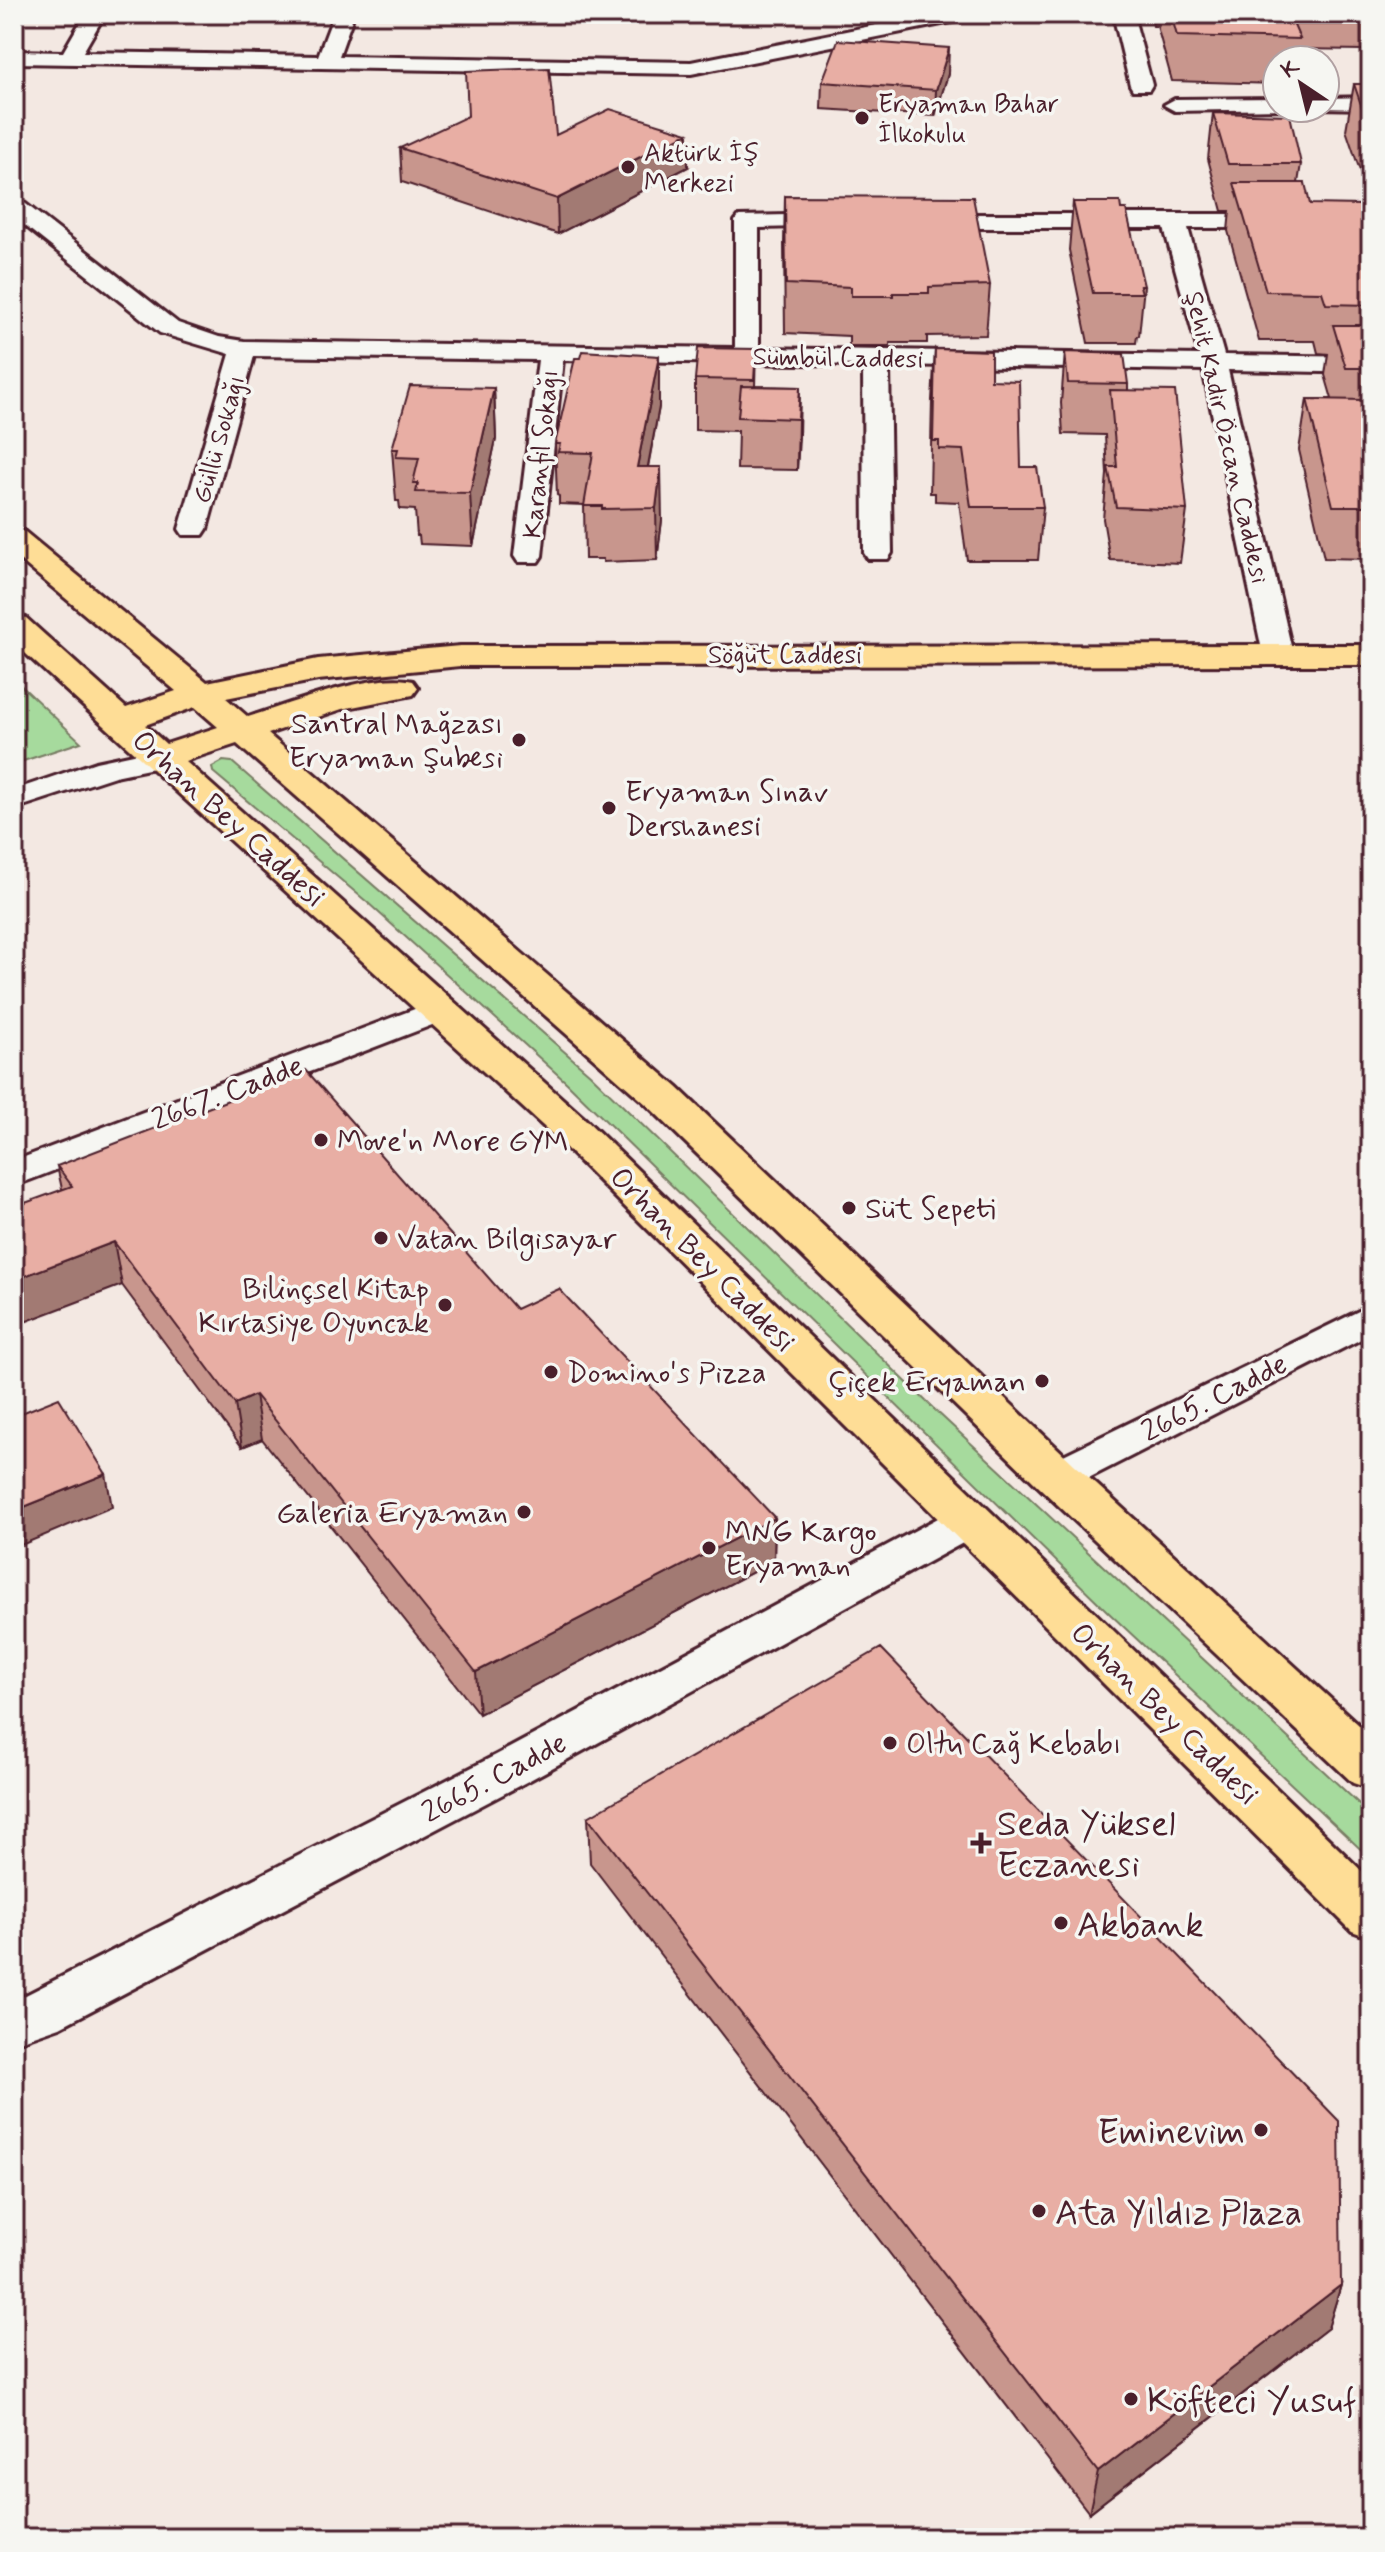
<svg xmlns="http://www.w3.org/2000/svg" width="1385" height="2552" viewBox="0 0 1385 2552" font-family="Mynerve,sans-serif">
<rect width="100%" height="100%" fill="#f3e8e2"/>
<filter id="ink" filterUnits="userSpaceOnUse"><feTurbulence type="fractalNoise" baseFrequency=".0125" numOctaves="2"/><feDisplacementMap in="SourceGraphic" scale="16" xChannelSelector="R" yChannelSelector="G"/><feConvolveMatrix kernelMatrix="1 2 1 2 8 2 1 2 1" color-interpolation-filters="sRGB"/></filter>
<g filter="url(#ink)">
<path fill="#a6da9d" stroke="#787c64" stroke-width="2" d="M 14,679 L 81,742 L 14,764 Z
M 223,761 L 232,762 L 590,1074 L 933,1408 L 1371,1815 L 1371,1859 L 1109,1613 L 567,1083 L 367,902 L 213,772 L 212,767 Z"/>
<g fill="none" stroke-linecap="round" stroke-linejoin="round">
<defs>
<path id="minor" d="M 85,14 L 105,14 L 83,52 L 318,56 L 334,14 L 354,14 L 339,56 L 691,62 L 931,14 L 972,14 L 962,20 L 691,74 L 14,63 L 14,51 L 63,52 Z
M 1113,14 L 1133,14 L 1152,85 L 1149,90 L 1133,90 L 1130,85 Z
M 1371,97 L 1371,109 L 1317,108 L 1325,108 L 1325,98 Z
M 1277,98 L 1277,108 L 1285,109 L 1175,111 L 1164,105 L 1175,99 Z
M 14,199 L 22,201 L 178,323 L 219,337 L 244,341 L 735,348 L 735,221 L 739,216 L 834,214 L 846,221 L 842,226 L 759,228 L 759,348 L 1199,355 L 1164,228 L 928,228 L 916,221 L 928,214 L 1371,214 L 1371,228 L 1188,228 L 1224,355 L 1371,357 L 1371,373 L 1228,370 L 1293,655 L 1288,661 L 1268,661 L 1263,655 L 1203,370 L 889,365 L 892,553 L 888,559 L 868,559 L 864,553 L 863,365 L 563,360 L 542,556 L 538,562 L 518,562 L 514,556 L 538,360 L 254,356 L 207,529 L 203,535 L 183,535 L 179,529 L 230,354 L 160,333 L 14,217 Z
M 162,748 L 173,750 L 177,757 L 173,764 L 115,776 L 14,809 L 14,790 L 96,762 Z
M 441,999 L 453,1003 L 458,1010 L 453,1017 L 14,1186 L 14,1161 Z
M 1371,1305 L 1371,1334 L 1071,1487 L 1057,1491 L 1043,1487 L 1037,1476 L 1043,1465 Z
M 968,1506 L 983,1510 L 989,1521 L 983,1532 L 528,1781 L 60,2027 L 14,2043 L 14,2001 L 496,1755 L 953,1510 Z"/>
<path id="major" d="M 14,529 L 25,532 L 207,682 L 318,659 L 460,646 L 1371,645 L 1371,665 L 460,666 L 318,680 L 226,698 L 248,717 C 289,704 373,671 413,681 L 418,688 L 413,695 L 342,709 L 268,734 L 677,1087 L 1074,1464 L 1371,1736 L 1371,1789 L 1353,1783 L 1040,1488 L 647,1105 L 237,744 L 185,761 L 584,1118 L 1371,1880 L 1371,1938 L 1352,1931 L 554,1136 L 14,643 L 14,615 L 26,618 L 126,708 L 176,691 L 14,555 ZM 195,707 L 218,727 L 166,744 L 145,725 Z"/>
</defs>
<use href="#minor" stroke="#4a1f2b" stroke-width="6"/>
<use href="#major" stroke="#4a1f2b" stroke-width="6"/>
<use href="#minor" fill="#f6f6f2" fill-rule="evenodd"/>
<use href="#major" fill="#fedd96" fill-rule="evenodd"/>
</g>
<path fill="#c8968d" stroke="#4a1f2b" stroke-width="2" d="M 1151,14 L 1371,14 L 1371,68 L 1363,50 L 1298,49 L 1297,60 L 1277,60 L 1277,84 L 1172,81 L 1157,26 L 1153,26 Z
M 948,74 L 935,116 L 821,109 L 822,82 Z
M 1354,84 L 1371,84 L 1371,203 L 1346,130 Z
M 1213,113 L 1301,164 L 1298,183 L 1310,204 L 1371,230 L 1371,559 L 1324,558 L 1299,450 L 1307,399 L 1332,399 L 1325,375 L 1328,354 L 1318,353 L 1315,341 L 1259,341 L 1228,231 L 1230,211 L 1222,211 L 1208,159 Z
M 556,135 L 688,167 L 558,234 L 402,182 L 400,148 Z
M 785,196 L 990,285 L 986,335 L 927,336 L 927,343 L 890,343 L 890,346 L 849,346 L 849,336 L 785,333 L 784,244 Z
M 1073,202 L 1144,286 L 1139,336 L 1137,336 L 1136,343 L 1088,343 L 1069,250 Z
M 756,349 L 755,386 L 800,387 L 797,470 L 737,469 L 738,431 L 695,430 L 695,379 Z
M 935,349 L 1021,467 L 1043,507 L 1038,560 L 967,560 L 959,502 L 935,501 L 935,493 L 930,493 L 932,400 Z
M 1065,352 L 1128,384 L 1128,390 L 1187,510 L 1180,563 L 1110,560 L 1103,519 L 1107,474 L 1105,435 L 1063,434 L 1061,403 Z
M 659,356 L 659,407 L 648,467 L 662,520 L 657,560 L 603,562 L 603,559 L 585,559 L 584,505 L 559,504 L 559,496 L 557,495 L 555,444 Z
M 494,388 L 496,439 L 473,546 L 420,544 L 419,536 L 417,536 L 415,510 L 400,509 L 399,501 L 396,501 L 392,449 Z
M 57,1166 L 516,1309 L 775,1518 L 774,1561 L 479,1714 L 262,1439 L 242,1447 L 122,1285 L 62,1189 Z
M 588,1817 L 1341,2285 L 1328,2328 L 1089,2513 L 590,1863 Z"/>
<path fill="#a27a73" stroke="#4a1f2b" stroke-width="2" d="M 949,48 L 948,74 L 935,116 L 936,90 Z
M 688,133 L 688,167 L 558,234 L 557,199 Z
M 659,356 L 659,407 L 640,508 L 637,467 Z
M 800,387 L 799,438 L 797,470 L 798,419 Z
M 494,388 L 496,439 L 473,546 L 470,493 Z
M 661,467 L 662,520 L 657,560 L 656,508 Z
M 114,1242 L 122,1285 L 14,1326 L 14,1280 Z
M 255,1395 L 262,1439 L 242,1447 L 235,1404 Z
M 106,1474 L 112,1507 L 14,1548 L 14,1511 Z
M 775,1518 L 774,1561 L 479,1714 L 476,1672 Z
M 1341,2285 L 1328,2328 L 1089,2513 L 1098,2472 Z"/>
<path fill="#e8aea4" stroke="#4a1f2b" stroke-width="2" d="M 1171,14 L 1289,14 L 1300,39 L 1177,36 Z
M 838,40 L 949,48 L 936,90 L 822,82 Z
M 549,68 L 556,135 L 610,109 L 688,133 L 557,199 L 400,148 L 468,116 L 466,71 Z
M 1354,84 L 1371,84 L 1371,134 Z
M 1213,113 L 1290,115 L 1301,164 L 1228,164 Z
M 1234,183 L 1305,183 L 1310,204 L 1362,205 L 1371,230 L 1371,305 L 1326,304 L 1322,292 L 1266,291 Z
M 785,196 L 973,197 L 990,285 L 929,287 L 929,293 L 893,293 L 893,296 L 851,296 L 851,287 L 786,284 Z
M 1073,202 L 1120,202 L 1121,209 L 1126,209 L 1144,286 L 1140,286 L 1142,293 L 1093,293 Z
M 1333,325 L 1371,325 L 1371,368 L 1346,368 Z
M 698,348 L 756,349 L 754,380 L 695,379 Z
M 935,349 L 991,351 L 991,380 L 1019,381 L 1021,467 L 1037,467 L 1043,507 L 971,507 L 963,450 L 939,449 L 939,441 L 933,441 Z
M 582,351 L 659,356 L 637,467 L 661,467 L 656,508 L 602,509 L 602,506 L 584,506 L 593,453 L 558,452 L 560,444 L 555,444 L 575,358 L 580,358 Z
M 1065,352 L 1124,354 L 1128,384 L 1068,383 Z
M 410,386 L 494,388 L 470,493 L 416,492 L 418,483 L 413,483 L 419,458 L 396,457 L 398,449 L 392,449 Z
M 741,386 L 800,387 L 798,419 L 738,417 Z
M 1110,390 L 1175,391 L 1187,510 L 1116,507 L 1108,467 L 1117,467 Z
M 1307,399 L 1365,400 L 1371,422 L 1371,506 L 1333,506 Z
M 306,1070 L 516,1309 L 559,1289 L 775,1518 L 476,1672 L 255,1395 L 235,1404 L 114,1242 L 14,1280 L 14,1207 L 72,1186 L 57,1166 Z
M 59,1398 L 106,1474 L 14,1511 L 14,1416 Z
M 881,1648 L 1339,2121 L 1341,2285 L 1098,2472 L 588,1817 Z"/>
</g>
<g fill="#4a1f2b" stroke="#f6f6f2" stroke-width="3">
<circle cx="862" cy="118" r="8"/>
<circle cx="628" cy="167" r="8"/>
<circle cx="519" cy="740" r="8"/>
<circle cx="609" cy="808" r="8"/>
<circle cx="321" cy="1140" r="8"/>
<circle cx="849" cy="1208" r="8"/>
<circle cx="381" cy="1238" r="8"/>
<circle cx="445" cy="1305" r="8"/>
<circle cx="551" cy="1372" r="8"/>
<circle cx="1042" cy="1381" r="8"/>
<circle cx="524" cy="1512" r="8"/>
<circle cx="709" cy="1548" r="8"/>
<circle cx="890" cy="1743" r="8"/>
<path d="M977 1831h8v8h8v8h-8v8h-8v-8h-8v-8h8z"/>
<circle cx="1061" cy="1923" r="8"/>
<circle cx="1261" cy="2130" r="8"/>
<circle cx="1039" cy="2211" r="8"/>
<circle cx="1131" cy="2399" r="8"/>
</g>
<g text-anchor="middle" stroke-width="7" stroke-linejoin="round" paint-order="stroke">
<g font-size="26" fill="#4a1f2b" stroke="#f6f6f2" text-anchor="start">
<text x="878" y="112">Eryaman Bahar<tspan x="878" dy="30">İlkokulu</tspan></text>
<text x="644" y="161">Aktürk İş<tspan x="644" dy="30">Merkezi</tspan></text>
</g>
<g font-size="26" fill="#4a1f2b" stroke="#f6f6f2">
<text transform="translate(838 357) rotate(1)" y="9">Sümbül Caddesi</text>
<text transform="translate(1228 437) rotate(77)" y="9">Şehit Kadir Özcan Caddesi</text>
<text transform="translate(218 439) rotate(-74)" y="9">Güllü Sokağı</text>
<text transform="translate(540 454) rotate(-84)" y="9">Karanfil Sokağı</text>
<text x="785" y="663">Söğüt Caddesi</text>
</g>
<g font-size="30" fill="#4a1f2b" stroke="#f6f6f2" text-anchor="start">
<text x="503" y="733" text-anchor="end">Santral Mağzası<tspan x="503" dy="34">Eryaman Şubesi</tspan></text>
<text x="625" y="801">Eryaman Sınav<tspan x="625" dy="34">Dershanesi</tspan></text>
<text x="337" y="1150">Move'n More GYM</text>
<text x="865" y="1218">Süt Sepeti</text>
<text x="397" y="1248">Vatan Bilgisayar</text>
<text x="429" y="1298" text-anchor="end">Bilinçsel Kitap<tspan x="429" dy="34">Kırtasiye Oyuncak</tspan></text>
<text x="567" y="1382">Domino's Pizza</text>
<text x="1026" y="1391" text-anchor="end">Çiçek Eryaman</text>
<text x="508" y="1522" text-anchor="end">Galeria Eryaman</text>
<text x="725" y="1541">MNG Kargo<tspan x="725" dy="34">Eryaman</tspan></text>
<text x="906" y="1753">Oltu Cağ Kebabı</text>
</g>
<g font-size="30" fill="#4a1f2b" stroke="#f6f6f2">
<text transform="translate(229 818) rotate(42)" y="10">Orhan Bey Caddesi</text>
<text transform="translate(227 1092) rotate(-21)" y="10">2667. Cadde</text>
<text transform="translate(703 1259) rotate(45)" y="10">Orhan Bey Caddesi</text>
<text transform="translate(1214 1397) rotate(-27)" y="10">2665. Cadde</text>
<text transform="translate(1165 1713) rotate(44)" y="10">Orhan Bey Caddesi</text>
<text transform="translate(494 1777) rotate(-28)" y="10">2665. Cadde</text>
</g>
<g font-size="36" fill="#4a1f2b" stroke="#f6f6f2" text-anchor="start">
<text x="997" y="1835">Seda Yüksel<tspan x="997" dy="41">Eczanesi</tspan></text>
<text x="1077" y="1936">Akbank</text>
<text x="1245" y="2143" text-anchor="end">Eminevim</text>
<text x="1055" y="2224">Ata Yıldız Plaza</text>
<text x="1147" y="2412">Köfteci Yusuf</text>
</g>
</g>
<rect width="1385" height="2552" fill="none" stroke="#f6f6f2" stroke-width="48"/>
<rect x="24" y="24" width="1337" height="2504" fill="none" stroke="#4a1f2b" stroke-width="3" filter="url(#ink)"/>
<g transform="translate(1301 84) rotate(325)"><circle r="38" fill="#f6f6f2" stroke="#b1a0a2" stroke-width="2"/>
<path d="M0-6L14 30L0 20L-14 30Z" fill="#4a1f2b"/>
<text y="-12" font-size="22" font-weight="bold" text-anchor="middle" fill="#4a1f2b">K</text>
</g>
</svg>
